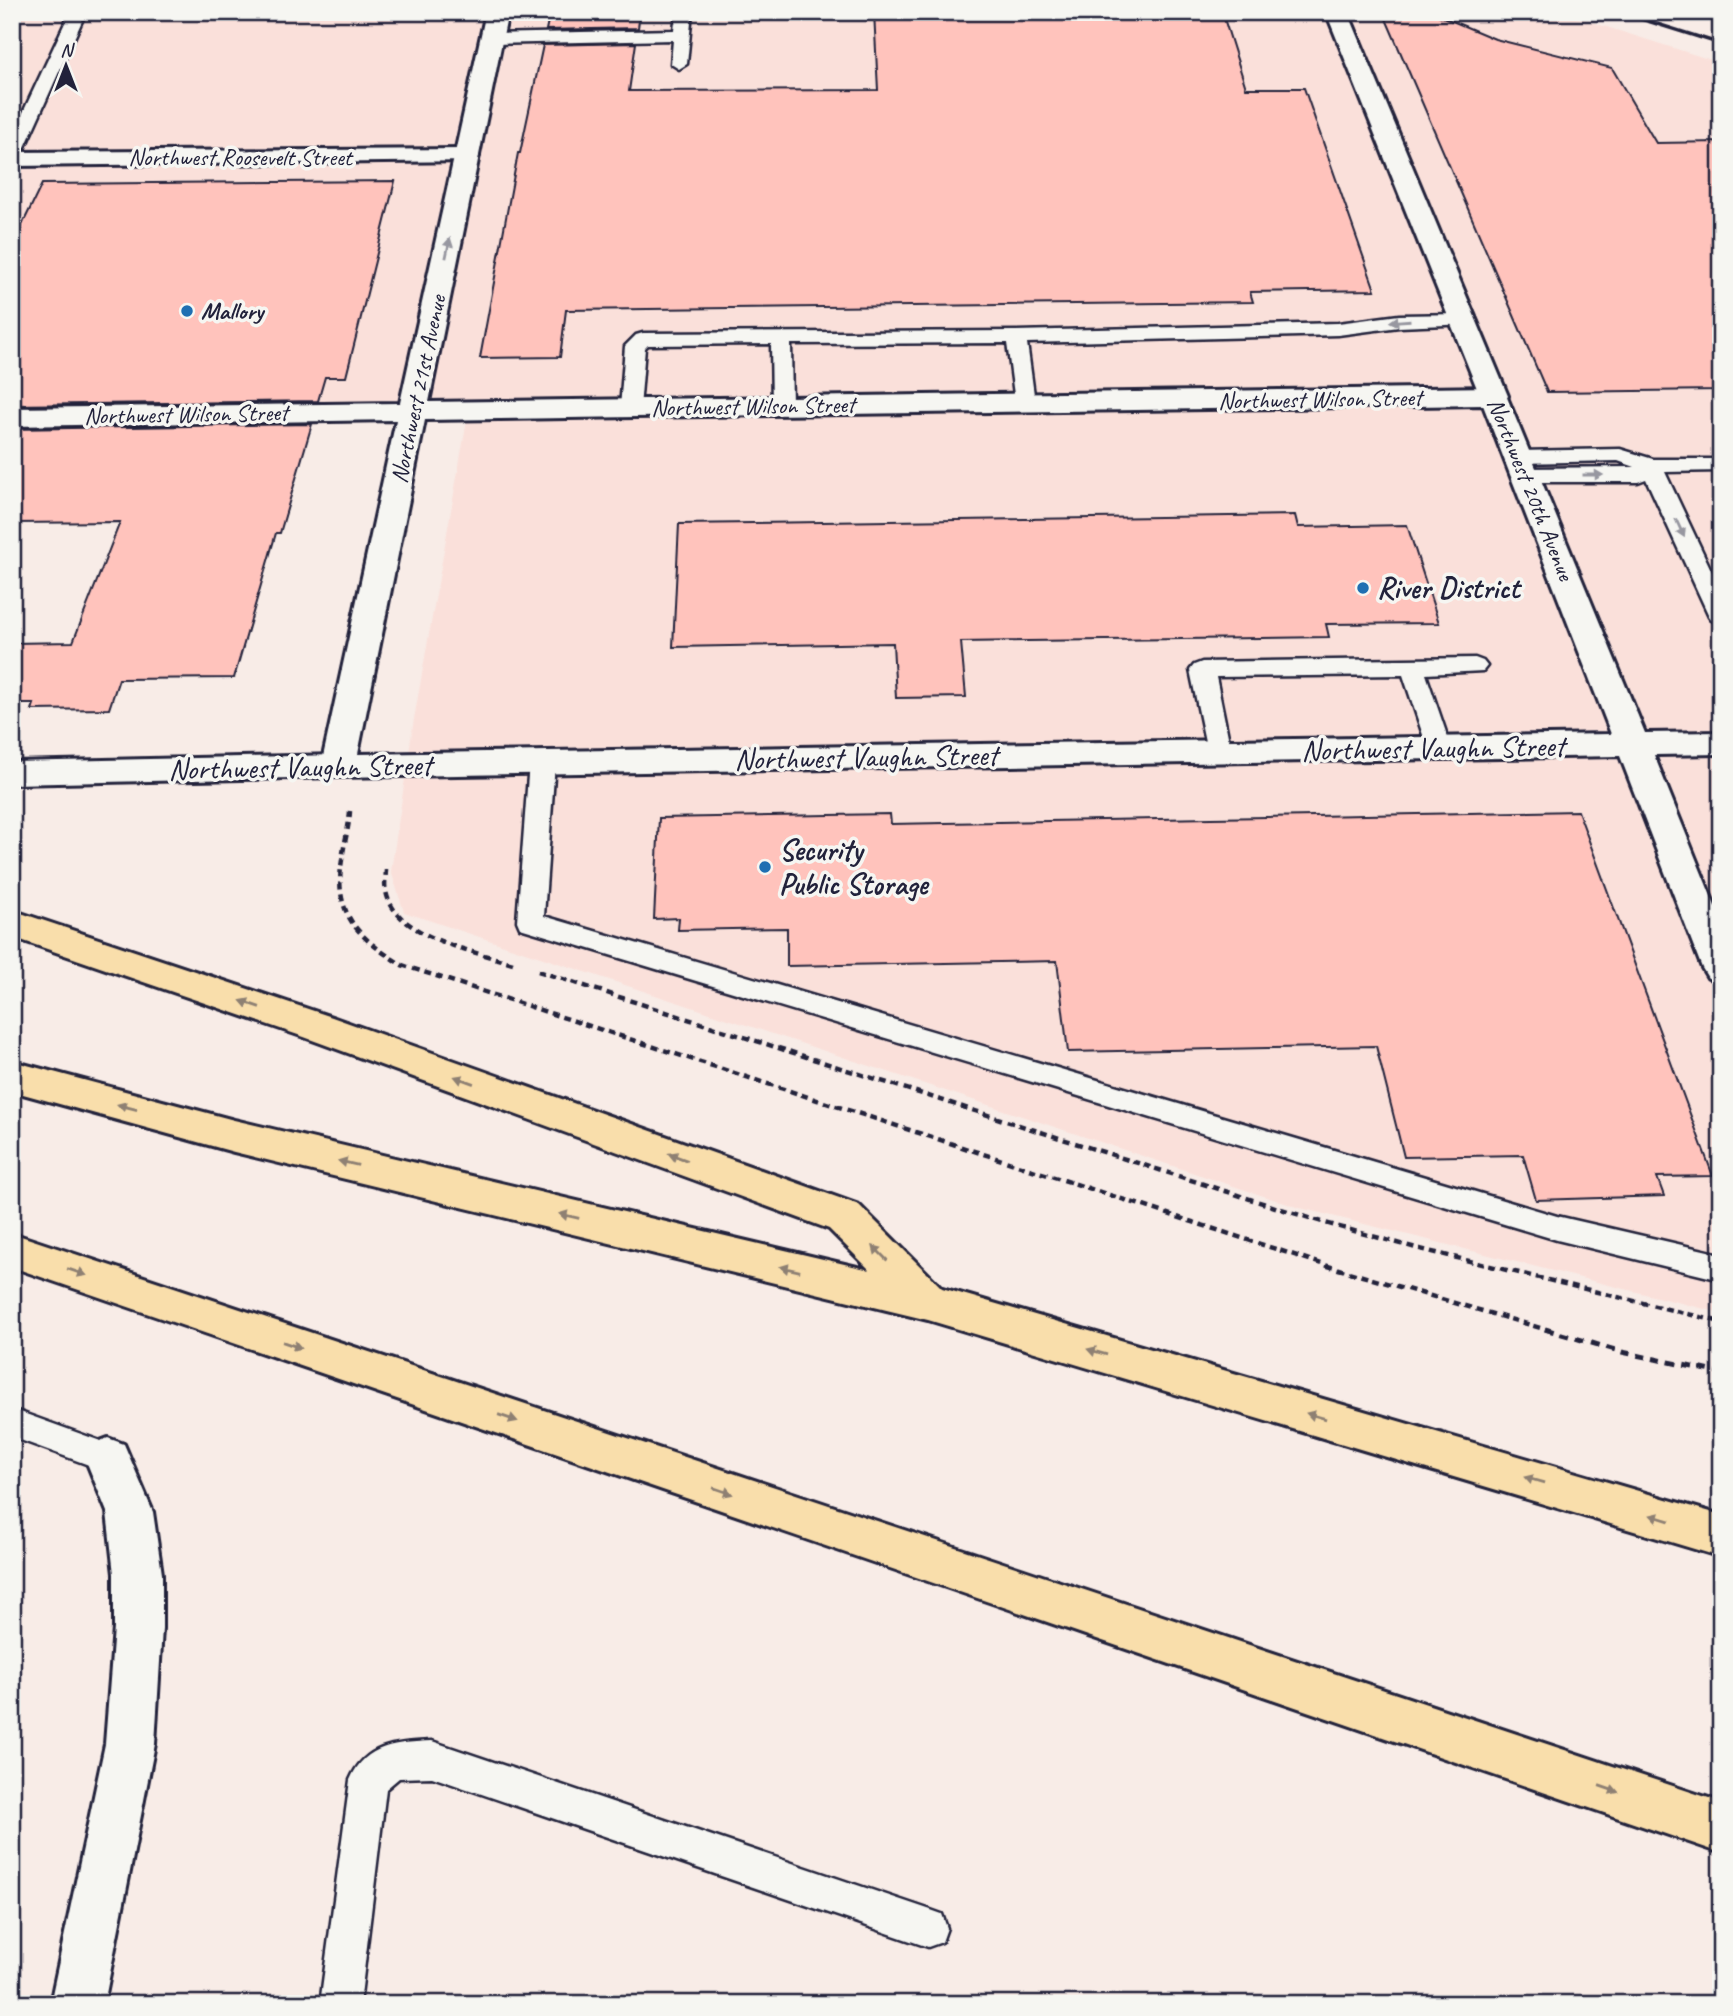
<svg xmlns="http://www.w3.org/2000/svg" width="1733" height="2016" viewBox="0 0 1733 2016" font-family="Caveat,sans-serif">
<rect width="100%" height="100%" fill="#f8ece7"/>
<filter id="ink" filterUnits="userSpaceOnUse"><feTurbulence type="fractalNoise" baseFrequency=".0143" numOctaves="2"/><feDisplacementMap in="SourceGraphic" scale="14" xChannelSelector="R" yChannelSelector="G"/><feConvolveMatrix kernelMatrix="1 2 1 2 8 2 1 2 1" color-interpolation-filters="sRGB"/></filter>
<g filter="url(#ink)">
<path fill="#fae0da" d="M 12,12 L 1559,12 L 1721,63 L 1721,1313 L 1300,1208 L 404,912 L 391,871 L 414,719 L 469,409 L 12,415 Z"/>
<path fill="#ffc3bc" stroke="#22223b" stroke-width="2" d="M 550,12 L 640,12 L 638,28 L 546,30 Z
M 874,12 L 1222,12 L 1246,88 L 1304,88 L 1375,290 L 1250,292 L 1253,302 L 566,310 L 560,357 L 480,358 L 518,153 L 520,153 L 543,45 L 636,43 L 629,91 L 878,90 Z
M 1383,12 L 1431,12 L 1495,39 L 1612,68 L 1656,143 L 1721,142 L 1721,390 L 1547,392 Z
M 395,181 L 346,377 L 325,377 L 318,401 L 12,405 L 12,246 L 42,184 Z
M 312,424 L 280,533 L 276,533 L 234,678 L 119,679 L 109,709 L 32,710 L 34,704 L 12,704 L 12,643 L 73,642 L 120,522 L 12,523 L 12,429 Z
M 1295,515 L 1298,527 L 1407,525 L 1439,623 L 1326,624 L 1329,637 L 961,642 L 966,697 L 896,698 L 893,643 L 673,647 L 679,524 Z
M 1578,811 L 1713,1176 L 1657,1177 L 1664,1196 L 1536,1200 L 1523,1155 L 1404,1157 L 1376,1046 L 1068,1052 L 1057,961 L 787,966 L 787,928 L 678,930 L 679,918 L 654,919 L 659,818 L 890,814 L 891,824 Z"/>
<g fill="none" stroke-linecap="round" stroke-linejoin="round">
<defs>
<path id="lane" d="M 70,12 L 86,12 L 21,156 L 12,161 L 12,136 Z
M 676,12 L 692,12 L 687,64 L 679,69 L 671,64 L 673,40 L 491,44 L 483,39 L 491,34 L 674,30 Z
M 1463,314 L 1470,316 L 1473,320 L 1470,324 L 1399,327 L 1338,335 L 1027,343 L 1035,402 L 1032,406 L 1018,406 L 1015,402 L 1007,343 L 791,344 L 792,406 L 789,410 L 775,410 L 772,406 L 771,344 L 648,345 L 645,348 L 640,408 L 637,412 L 623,412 L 620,408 L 625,346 L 636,335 L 643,333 L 1016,331 L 1338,323 L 1399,315 Z
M 1620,449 L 1653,459 L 1721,459 L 1721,471 L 1665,472 L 1721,591 L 1721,623 L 1713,621 L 1709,616 L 1646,479 L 1638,482 L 1525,482 L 1517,480 L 1514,475 L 1517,470 L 1525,468 L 1635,467 L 1618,461 L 1518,463 L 1510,462 L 1507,457 L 1510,452 L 1518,451 Z
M 1475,658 L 1483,661 L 1487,666 L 1483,671 L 1426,674 L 1451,747 L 1448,753 L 1439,755 L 1430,753 L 1427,747 L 1403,675 L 1216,677 L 1231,751 L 1228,757 L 1219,759 L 1210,757 L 1207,751 L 1190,670 L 1194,665 L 1202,662 Z
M 542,754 L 551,756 L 555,762 L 544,916 L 1557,1216 L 1721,1254 L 1721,1280 L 1557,1240 L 520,928 L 517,921 L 529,762 L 533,756 Z
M 12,1409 L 120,1448 L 125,1458 L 120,1468 L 108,1472 L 12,1437 Z
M 432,1741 L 928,1909 L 942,1914 L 947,1928 L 942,1942 L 928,1947 L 432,1777 L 399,1778 L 386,1789 L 360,2004 L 320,2004 L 350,1780 C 366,1743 397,1743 432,1741 Z"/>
<path id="street" d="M 1326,12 L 1348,12 L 1508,396 L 1504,402 L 1494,405 L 1484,402 L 1480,396 Z
M 467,149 L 476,151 L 479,156 L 476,161 L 12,166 L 12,152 Z
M 338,755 L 350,758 L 355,766 L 350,774 L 338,777 L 12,784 L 12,762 Z
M 108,1438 L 124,1444 L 153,1512 L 162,1574 L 162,1628 L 155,1744 L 104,2004 L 50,2004 L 105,1744 L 114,1628 L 114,1574 L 107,1512 L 85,1458 L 92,1444 Z"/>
<path id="secondary" d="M 486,12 L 508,12 L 429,402 L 1494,387 L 1504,390 L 1645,733 L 1721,732 L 1721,754 L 1654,755 L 1721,921 L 1721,982 L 1708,978 L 1702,968 L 1620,756 L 338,777 L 326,774 L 321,766 L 396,420 L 12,426 L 12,408 L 400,403 ZM 1483,405 L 1611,734 L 358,754 L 425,420 Z"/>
<path id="highway" d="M 12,910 L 332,1017 L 859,1205 L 942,1288 L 1721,1515 L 1721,1557 L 928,1320 L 234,1152 L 12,1091 L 12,1061 L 234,1120 L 870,1270 L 829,1229 L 304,1037 L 12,937 Z
M 12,1233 L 1721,1802 L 1721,1853 L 12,1267 Z"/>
</defs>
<use href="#lane" stroke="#22223b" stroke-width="5"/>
<use href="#street" stroke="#22223b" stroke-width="6"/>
<use href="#secondary" stroke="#22223b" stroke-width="6"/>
<use href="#highway" stroke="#22223b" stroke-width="6"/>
<path stroke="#22223b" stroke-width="4.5" stroke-dasharray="7 5" stroke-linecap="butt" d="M 350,811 C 349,828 344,843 342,860 C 333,915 359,938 402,965 L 1328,1266 L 1551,1331
M 386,869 C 386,876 384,884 386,891 C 394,937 475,952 513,963
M 538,971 L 1325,1223 L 1416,1248 L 1721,1322"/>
<path stroke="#22223b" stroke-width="5" stroke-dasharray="9 7" stroke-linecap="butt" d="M 1545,1329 L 1622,1352 L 1721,1373"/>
<use href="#lane" fill="#f6f6f2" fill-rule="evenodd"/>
<use href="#street" fill="#f6f6f2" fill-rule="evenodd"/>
<use href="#secondary" fill="#f6f6f2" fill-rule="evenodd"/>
<use href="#highway" fill="#f9deab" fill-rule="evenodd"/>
<path stroke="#22223b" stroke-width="3.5" d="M 1619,12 L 1721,44"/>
</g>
<defs><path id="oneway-solid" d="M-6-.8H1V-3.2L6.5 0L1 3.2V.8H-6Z" transform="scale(1.75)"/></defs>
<g fill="#9797a0">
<use href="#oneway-solid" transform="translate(448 248) rotate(-78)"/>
<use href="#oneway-solid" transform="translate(1400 321) rotate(176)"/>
<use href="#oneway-solid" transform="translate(1593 475)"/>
<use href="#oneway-solid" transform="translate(1680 528) rotate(65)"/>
</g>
<g fill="#8e8073">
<use href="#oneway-solid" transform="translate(250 1004) rotate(-161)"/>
<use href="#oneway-solid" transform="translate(464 1080) rotate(-160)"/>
<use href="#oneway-solid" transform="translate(127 1107) rotate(-165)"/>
<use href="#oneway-solid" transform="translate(678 1157) rotate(-160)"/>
<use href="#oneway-solid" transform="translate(348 1163) rotate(-167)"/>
<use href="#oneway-solid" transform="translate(569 1216) rotate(-167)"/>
<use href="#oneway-solid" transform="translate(880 1253) rotate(-135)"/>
<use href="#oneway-solid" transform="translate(790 1269) rotate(-167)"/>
<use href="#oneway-solid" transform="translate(77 1272) rotate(19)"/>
<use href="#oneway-solid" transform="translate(292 1345) rotate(19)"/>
<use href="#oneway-solid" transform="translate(1097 1352) rotate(-164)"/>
<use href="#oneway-solid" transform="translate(1316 1416) rotate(-164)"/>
<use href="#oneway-solid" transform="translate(508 1418) rotate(19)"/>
<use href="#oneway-solid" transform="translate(1534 1480) rotate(-164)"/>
<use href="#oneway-solid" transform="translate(723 1491) rotate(19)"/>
<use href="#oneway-solid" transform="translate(1660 1518) rotate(-163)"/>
<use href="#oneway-solid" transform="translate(1609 1789) rotate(19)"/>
</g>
</g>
<g fill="#1f6fb2" stroke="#f6f6f2" stroke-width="2.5">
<circle cx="187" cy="311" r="7"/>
<circle cx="1363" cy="588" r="7"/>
<circle cx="765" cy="867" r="7"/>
</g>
<g text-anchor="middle" stroke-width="7" stroke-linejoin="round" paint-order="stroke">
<g font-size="24" fill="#22223b" stroke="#f6f6f2">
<text x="240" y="165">Northwest Roosevelt Street</text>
<text transform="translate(418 389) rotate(-78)" y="8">Northwest 21st Avenue</text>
<text transform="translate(1320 399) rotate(-1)" y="8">Northwest Wilson Street</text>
<text transform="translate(753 406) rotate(-1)" y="8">Northwest Wilson Street</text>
<text transform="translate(186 414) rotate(-1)" y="8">Northwest Wilson Street</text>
<text transform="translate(1531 489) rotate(68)" y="8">Northwest 20th Avenue</text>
</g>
<g font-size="24" font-weight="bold" fill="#22223b" stroke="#f6f6f2" text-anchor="start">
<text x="201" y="319">Mallory</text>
</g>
<g font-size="30" font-weight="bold" fill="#22223b" stroke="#f6f6f2" text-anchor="start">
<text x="1377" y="598">River District</text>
<text x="779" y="860">Security<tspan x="779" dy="34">Public Storage</tspan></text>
</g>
<g font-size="30" fill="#22223b" stroke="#f6f6f2">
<text transform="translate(1433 748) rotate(-1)" y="10">Northwest Vaughn Street</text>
<text transform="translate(866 757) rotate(-1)" y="10">Northwest Vaughn Street</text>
<text transform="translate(300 767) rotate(-1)" y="10">Northwest Vaughn Street</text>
</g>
</g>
<rect width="1733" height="2016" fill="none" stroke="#f6f6f2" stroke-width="42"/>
<rect x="21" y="21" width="1691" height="1974" fill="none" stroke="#22223b" stroke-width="2.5" filter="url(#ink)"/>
<g transform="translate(66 66)" stroke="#f6f6f2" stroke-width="5" paint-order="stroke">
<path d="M0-5L12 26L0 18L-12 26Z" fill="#22223b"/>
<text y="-10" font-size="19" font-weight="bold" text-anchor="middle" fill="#22223b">N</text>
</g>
</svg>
